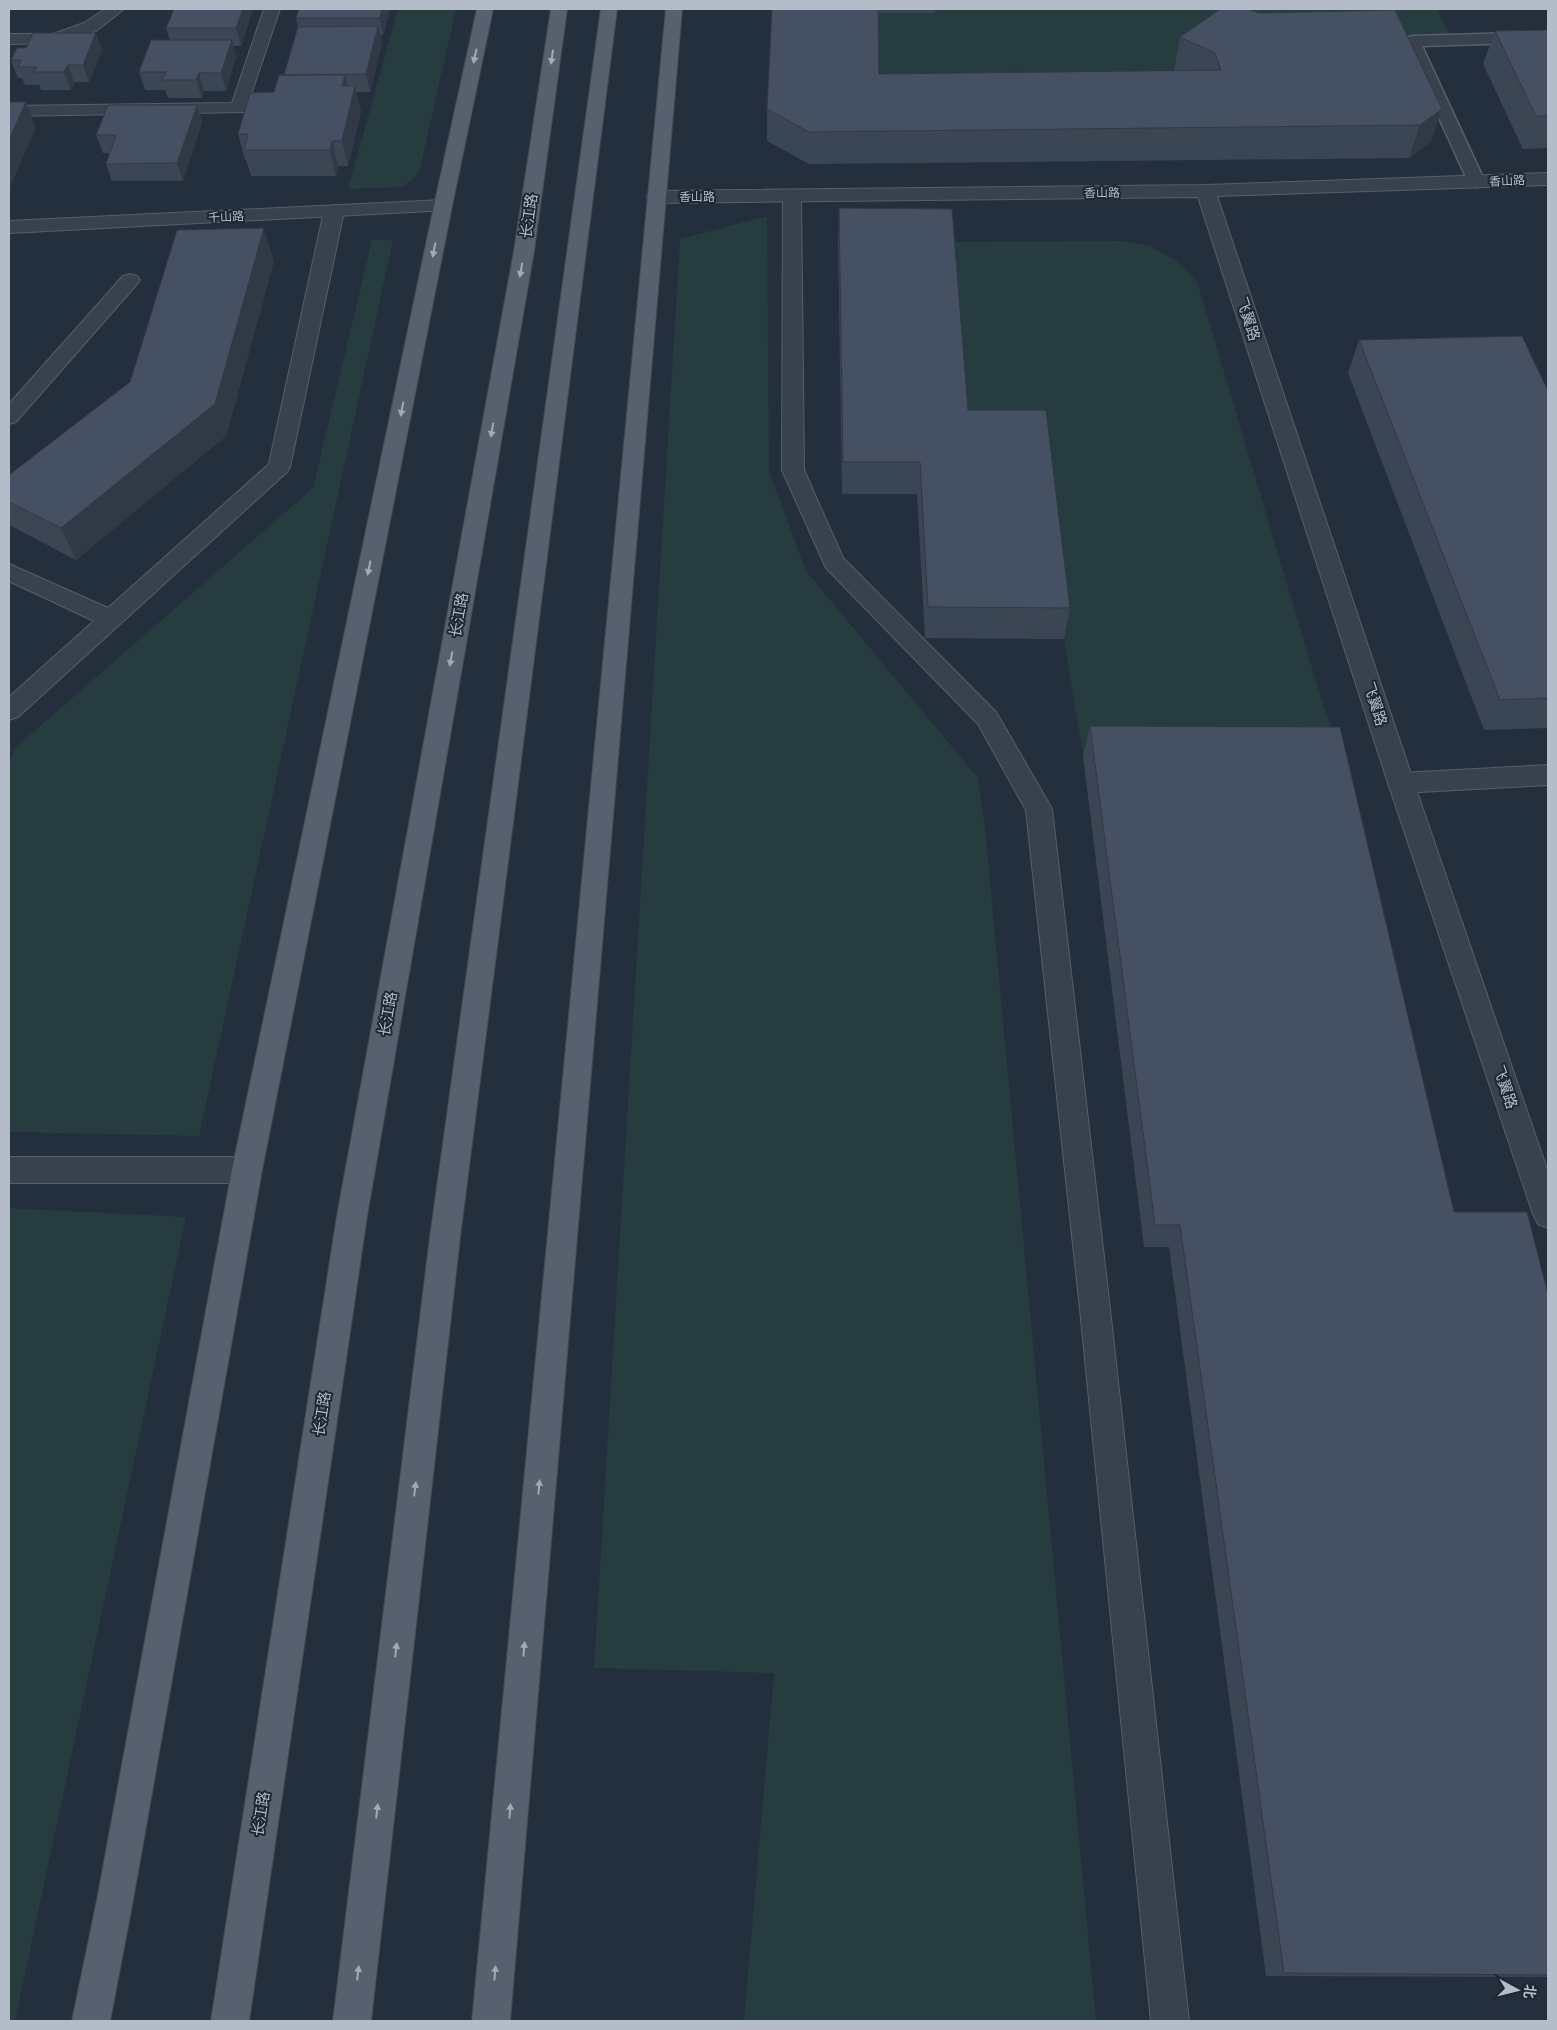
<svg xmlns="http://www.w3.org/2000/svg" width="1557" height="2030" viewBox="0 0 1557 2030" font-family="'Fira Sans','Noto Sans SC',sans-serif">
<rect width="100%" height="100%" fill="#242f3e"/>
<path fill="#263c3f" d="M 398,9 L 456,9 L 419,173 L 403,187 L 348,189 Z
M 934,9 L 1437,9 L 1453,40 L 1174,70 L 1208,86 L 878,107 L 875,13 L 934,13 Z
M 767,216 L 769,471 L 806,571 L 978,778 L 985,828 L 1096,2021 L 744,2021 L 774,1673 L 594,1668 L 680,239 Z
M 372,240 L 393,240 L 199,1136 L 9,1132 L 9,763 L 16,747 L 313,488 Z
M 1122,241 L 1150,246 L 1176,261 L 1197,281 L 1320,695 L 1342,758 L 1083,756 L 1064,639 L 964,442 L 949,242 Z
M 9,1208 L 186,1217 L 15,2021 L 9,2021 Z"/>
<g fill="none" stroke-linecap="round" stroke-linejoin="round">
<defs>
<path id="service" d="M 1548,32 L 1548,42 L 1422,46 L 1485,182 L 1482,186 L 1476,187 L 1470,186 L 1404,41 L 1406,38 L 1412,36 Z"/>
<path id="minor" d="M 105,9 L 124,9 L 96,31 L 61,43 L 9,44 L 9,34 L 53,34 L 84,23 Z
M 264,9 L 280,9 L 245,112 L 9,116 L 9,106 L 232,103 Z
M 792,191 L 799,193 L 801,197 L 804,470 L 843,558 L 996,712 L 1052,809 L 1110,1309 L 1189,2021 L 1151,2021 L 1080,1309 L 1026,810 L 978,724 L 826,568 L 782,470 L 783,197 L 785,193 Z
M 334,205 L 341,207 L 344,211 L 290,467 L 287,472 L 18,717 L 9,720 L 9,697 L 94,621 L 9,581 L 9,564 L 108,608 L 269,464 L 324,211 L 327,207 Z
M 130,274 L 137,276 L 140,280 L 137,284 L 16,422 L 9,424 L 9,404 L 123,276 Z
M 1548,765 L 1548,785 L 1401,793 L 1392,790 L 1388,783 L 1392,776 L 1401,773 Z
M 9,1157 L 247,1157 L 257,1161 L 262,1170 L 257,1179 L 247,1183 L 9,1183 Z"/>
<path id="tertiary" d="M 1548,173 L 1548,185 L 1217,196 L 1414,783 L 1548,1172 L 1548,1228 L 1538,1224 L 1533,1214 L 1388,783 L 1198,197 L 656,203 L 649,201 L 647,197 L 649,193 L 656,191 L 1206,185 Z
M 443,200 L 450,202 L 452,206 L 450,210 L 9,233 L 9,221 Z"/>
<path id="primary" d="M 477,9 L 493,9 L 452,206 L 262,1170 L 133,1900 L 110,2021 L 72,2021 L 97,1900 L 232,1170 L 434,206 Z
M 551,9 L 567,9 L 534,251 L 367,1216 L 249,2021 L 211,2021 L 337,1216 L 514,251 Z
M 601,9 L 617,9 L 460,1237 L 371,2021 L 333,2021 L 430,1237 Z
M 666,9 L 682,9 L 510,2021 L 472,2021 Z"/>
</defs>
<use href="#service" stroke="#565f6c" stroke-width="3"/>
<use href="#minor" stroke="#565f6c" stroke-width="2"/>
<use href="#tertiary" stroke="#565f6c" stroke-width="2"/>
<use href="#primary" stroke="#414a57" stroke-width="2"/>
<use href="#service" fill="#38414e" fill-rule="evenodd"/>
<use href="#minor" fill="#38414e" fill-rule="evenodd"/>
<use href="#tertiary" fill="#38414e" fill-rule="evenodd"/>
<use href="#primary" fill="#56606e" fill-rule="evenodd"/>
</g>
<path fill="#3b4654" d="M 253,9 L 241,46 L 233,46 L 236,57 L 226,91 L 204,91 L 202,98 L 168,98 L 165,90 L 145,90 L 139,72 L 170,40 L 166,28 Z
M 390,9 L 383,35 L 380,35 L 382,43 L 370,92 L 356,92 L 361,112 L 348,166 L 338,166 L 336,176 L 251,176 L 246,160 L 245,160 L 238,134 L 274,92 L 284,75 L 298,27 L 296,18 Z
M 772,9 L 935,9 L 935,13 L 878,13 L 879,74 L 1176,71 L 1174,70 L 1180,37 L 1442,109 L 1431,142 L 1409,158 L 809,164 L 767,141 L 767,109 Z
M 1548,30 L 1548,148 L 1523,149 L 1483,64 L 1495,31 Z
M 102,50 L 89,82 L 74,82 L 71,90 L 41,90 L 39,85 L 25,85 L 22,78 L 18,78 L 11,60 Z
M 197,105 L 202,122 L 183,181 L 112,181 L 106,164 L 110,153 L 103,153 L 96,135 Z
M 839,208 L 968,410 L 1070,608 L 1064,639 L 925,638 L 917,494 L 842,494 L 838,241 Z
M 274,261 L 226,436 L 76,560 L 9,525 L 9,475 L 130,382 Z
M 1359,340 L 1548,391 L 1548,728 L 1484,730 L 1348,373 Z
M 1090,726 L 1454,1212 L 1548,1294 L 1548,1977 L 1266,1976 L 1169,1247 L 1144,1247 L 1083,756 Z"/>
<path fill="#303945" d="M 243,9 L 253,9 L 241,46 L 236,28 Z
M 382,9 L 390,9 L 383,35 L 380,18 Z
M 378,26 L 382,43 L 370,92 L 366,74 Z
M 96,33 L 102,50 L 89,82 L 83,65 Z
M 232,40 L 236,57 L 226,91 L 221,73 Z
M 68,65 L 74,82 L 71,90 L 64,72 Z
M 199,73 L 204,91 L 202,98 L 196,80 Z
M 345,75 L 351,100 L 342,86 Z
M 355,86 L 361,112 L 348,166 L 342,141 Z
M 26,102 L 36,128 L 9,189 L 9,140 Z
M 197,105 L 202,122 L 183,181 L 177,163 Z
M 1442,109 L 1431,142 L 1409,158 L 1420,125 Z
M 332,141 L 338,166 L 336,176 L 330,150 Z
M 264,228 L 274,261 L 226,436 L 76,560 L 61,528 Z"/>
<path fill="#455162" stroke="#303945" d="M 174,9 L 243,9 L 236,28 L 166,28 Z
M 299,9 L 382,9 L 380,18 L 296,18 Z
M 772,9 L 878,9 L 879,74 L 1221,70 L 1215,53 L 1180,37 L 1220,9 L 1248,9 L 1259,13 L 1395,10 L 1442,109 L 1420,125 L 809,132 L 767,109 Z
M 378,26 L 366,74 L 284,75 L 298,27 Z
M 1548,30 L 1548,116 L 1536,116 L 1495,31 Z
M 33,33 L 96,33 L 83,65 L 68,65 L 64,72 L 34,72 L 37,67 L 18,67 L 21,60 L 11,60 L 17,48 L 26,48 Z
M 151,40 L 232,40 L 221,73 L 199,73 L 196,80 L 162,80 L 166,72 L 139,72 Z
M 279,75 L 345,75 L 342,86 L 355,86 L 342,141 L 332,141 L 330,150 L 244,150 L 248,134 L 238,134 L 250,93 L 274,92 Z
M 9,102 L 26,102 L 9,140 Z
M 108,105 L 197,105 L 177,163 L 106,164 L 116,135 L 96,135 Z
M 839,208 L 952,209 L 968,410 L 1046,410 L 1070,608 L 928,607 L 920,462 L 843,462 Z
M 264,228 L 215,404 L 61,528 L 9,502 L 9,475 L 130,382 L 177,230 Z
M 1522,336 L 1548,391 L 1548,698 L 1500,700 L 1359,340 Z
M 1090,726 L 1340,727 L 1454,1212 L 1527,1212 L 1548,1294 L 1548,1975 L 1284,1973 L 1180,1225 L 1155,1225 Z"/>
<defs><path id="oneway-solid" d="M-6-.8H1V-3.2L6.5 0L1 3.2V.8H-6Z" transform="scale(1.25)"/></defs>
<g fill="#a1aab7">
<use href="#oneway-solid" transform="translate(475 56) rotate(102)"/>
<use href="#oneway-solid" transform="translate(552 57) rotate(98)"/>
<use href="#oneway-solid" transform="translate(434 250) rotate(101)"/>
<use href="#oneway-solid" transform="translate(521 270) rotate(100)"/>
<use href="#oneway-solid" transform="translate(402 409) rotate(101)"/>
<use href="#oneway-solid" transform="translate(492 430) rotate(100)"/>
<use href="#oneway-solid" transform="translate(369 568) rotate(101)"/>
<use href="#oneway-solid" transform="translate(451 659) rotate(100)"/>
<use href="#oneway-solid" transform="translate(539 1487) rotate(-85)"/>
<use href="#oneway-solid" transform="translate(415 1489) rotate(-83)"/>
<use href="#oneway-solid" transform="translate(524 1649) rotate(-85)"/>
<use href="#oneway-solid" transform="translate(396 1650) rotate(-83)"/>
<use href="#oneway-solid" transform="translate(377 1811) rotate(-83)"/>
<use href="#oneway-solid" transform="translate(510 1811) rotate(-85)"/>
<use href="#oneway-solid" transform="translate(358 1973) rotate(-83)"/>
<use href="#oneway-solid" transform="translate(495 1973) rotate(-85)"/>
</g>
<g text-anchor="middle" stroke-width="4" stroke-linejoin="round" paint-order="stroke">
<g font-size="12" fill="#b4bcc9" stroke="#1d2633">
<text transform="translate(1507 181) rotate(-3)" y="4">香山路</text>
<text transform="translate(1102 193) rotate(-1)" y="4">香山路</text>
<text x="697" y="201">香山路</text>
<text transform="translate(226 217) rotate(-3)" y="4">千山路</text>
</g>
<g font-size="15" fill="#b4bcc9" stroke="#1d2633">
<text transform="translate(529 216) rotate(-82)" y="5">长江路</text>
<text transform="translate(1248 319) rotate(72)" y="5">飞翼路</text>
<text transform="translate(459 615) rotate(-80)" y="5">长江路</text>
<text transform="translate(1375 704) rotate(72)" y="5">飞翼路</text>
<text transform="translate(388 1014) rotate(-80)" y="5">长江路</text>
<text transform="translate(1505 1087) rotate(71)" y="5">飞翼路</text>
<text transform="translate(322 1414) rotate(-81)" y="5">长江路</text>
<text transform="translate(261 1814) rotate(-81)" y="5">长江路</text>
</g>
</g>
<rect width="1557" height="2030" fill="none" stroke="#b4bcc9" stroke-width="20"/>
<g transform="translate(1517 1990) rotate(97)" stroke="#1d2633" stroke-width="4" paint-order="stroke">
<path d="M0-4L9 19L0 12L-9 19Z" fill="#b4bcc9"/>
<text y="-8" font-size="14" font-weight="bold" text-anchor="middle" fill="#b4bcc9">北</text>
</g>
</svg>
